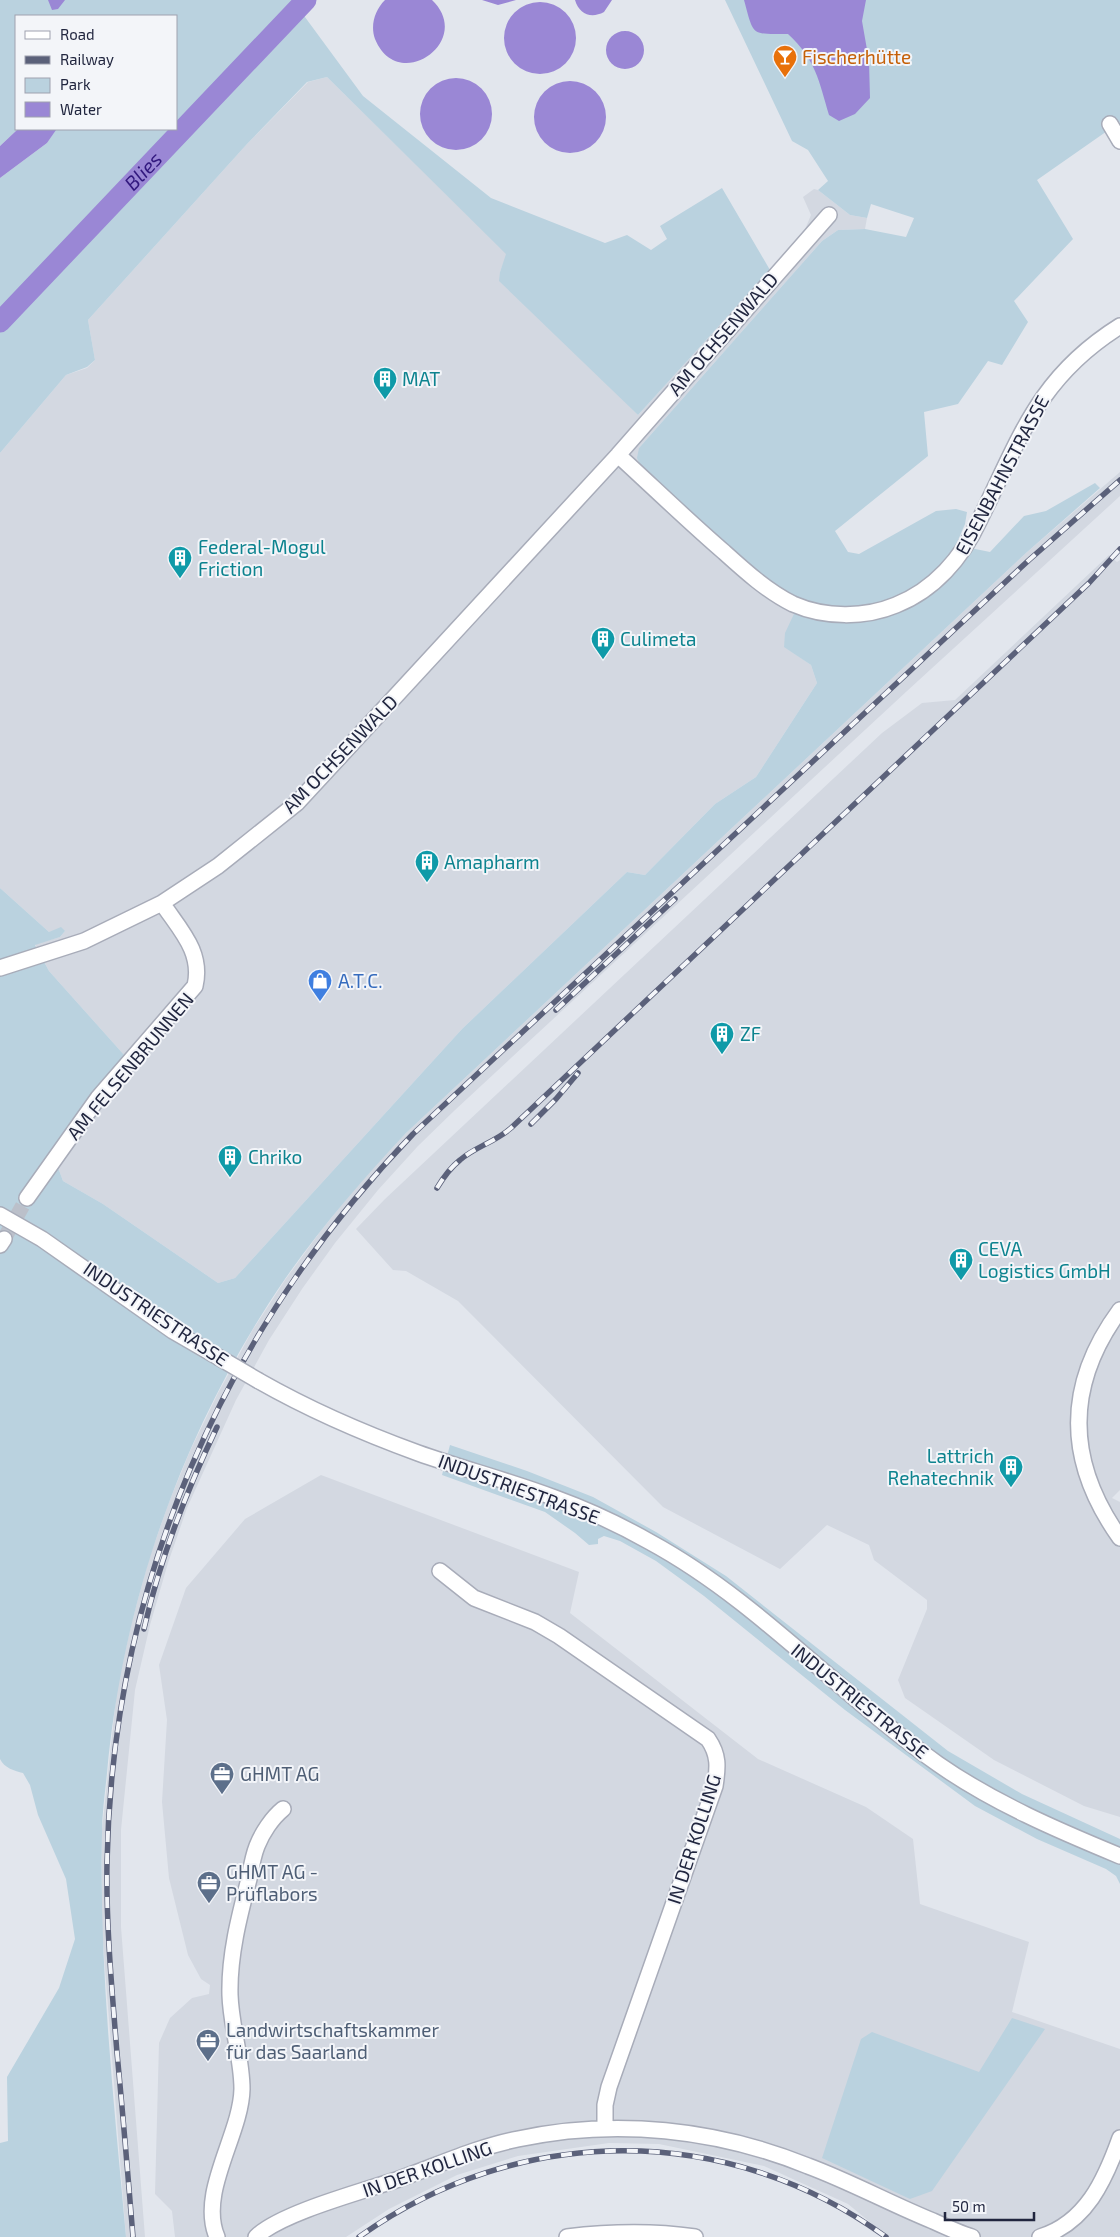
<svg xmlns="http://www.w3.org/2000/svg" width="1120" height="2237" viewBox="0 0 1120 2237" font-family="'Exo 2',sans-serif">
<rect width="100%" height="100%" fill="#e2e6ed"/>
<path fill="#d3d8e1" d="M 327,77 L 507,254 L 500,272 L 638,415 L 770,270 L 801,239 L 811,215 L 803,197 L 814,189 L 818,190 L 850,215 L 867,218 L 865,229 L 838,230 L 822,241 L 639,448 L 641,467 L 748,564 L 787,593 L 802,599 L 784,646 L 811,665 L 817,683 L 756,777 L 715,804 L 645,875 L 627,872 L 462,1029 L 235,1278 L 218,1283 L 103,1204 L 63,1181 L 52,1151 L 125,1056 L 49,971 L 35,944 L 60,937 L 65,931 L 49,932 L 0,888 L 0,453 L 66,375 L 87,368 L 95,360 L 88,320 L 247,144 L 308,82 Z
M 1120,472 L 1120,496 L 907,691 L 455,1110 L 418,1146 L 378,1190 L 335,1243 L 302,1289 L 269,1340 L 236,1400 L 187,1508 L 168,1563 L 150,1625 L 135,1690 L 121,1830 L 121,1927 L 145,2237 L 126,2237 L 102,1930 L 102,1830 L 117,1688 L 132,1621 L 149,1559 L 169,1502 L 190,1451 L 218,1393 L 252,1331 L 285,1280 L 320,1232 L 364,1177 L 406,1133 L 1026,553 Z
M 1109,555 L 1117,562 L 1120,560 L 1120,1490 L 1112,1498 L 1120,1502 L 1120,1817 L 1084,1806 L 994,1760 L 905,1698 L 898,1680 L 927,1609 L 927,1600 L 874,1560 L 869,1545 L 827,1525 L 780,1569 L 663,1507 L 458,1301 L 406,1271 L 393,1270 L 356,1229 L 385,1199 L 882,733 L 922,703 L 955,700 Z
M 321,1475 L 579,1572 L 570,1613 L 758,1759 L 866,1807 L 913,1839 L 920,1904 L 1029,1942 L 1012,2012 L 1120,2049 L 1120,2237 L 888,2237 L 848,2204 L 764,2166 L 659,2144 L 609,2143 L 518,2156 L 457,2175 L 389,2209 L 346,2237 L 175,2237 L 172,2211 L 155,2194 L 159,2043 L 170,2018 L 192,1998 L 209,1994 L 210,1985 L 201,1979 L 188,1955 L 169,1878 L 162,1802 L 167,1720 L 159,1665 L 186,1588 L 245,1519 Z"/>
<path fill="#bad2df" d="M 0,0 L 315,0 L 302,13 L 363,96 L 491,198 L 605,243 L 627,235 L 651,250 L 667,239 L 660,226 L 722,188 L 770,270 L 638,415 L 499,281 L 500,272 L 506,254 L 327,77 L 307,82 L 247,144 L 88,320 L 95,360 L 87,367 L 66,375 L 0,453 L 0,178 L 47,143 L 56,129 L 176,129 L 176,16 L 16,16 L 16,129 L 18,129 L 0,146 Z
M 725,0 L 1120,0 L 1120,122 L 1037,180 L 1073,239 L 1014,301 L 1028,322 L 1002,365 L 988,361 L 958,404 L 924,412 L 928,456 L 835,531 L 848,552 L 859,554 L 936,511 L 956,509 L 967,512 L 965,524 L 956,545 L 990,552 L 1024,516 L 1046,511 L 1095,483 L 1100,488 L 1026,553 L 406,1133 C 363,1179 321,1227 285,1279 C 185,1425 123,1597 107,1773 C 105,1793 102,1813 102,1833 C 99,1968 114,2103 126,2237 L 0,2237 L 0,2143 L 8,2141 L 7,2077 L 59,1988 L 75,1939 L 66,1879 L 38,1815 L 30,1785 L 23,1773 C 15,1771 4,1768 0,1759 L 0,888 L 49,932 L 61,927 L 65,931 L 60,937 L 35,945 L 49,971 L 125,1056 L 52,1151 L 63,1181 L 103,1204 L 218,1283 L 235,1278 L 462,1029 L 627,872 L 645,875 L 715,804 L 756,777 L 817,683 L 811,665 L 784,647 L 785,633 L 801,599 L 787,593 L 748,564 L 641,467 L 637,458 L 639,448 L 822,241 L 838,230 L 865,229 L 906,237 L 914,218 L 871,204 L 867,218 L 850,215 L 818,190 L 828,181 L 808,150 L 792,141 Z
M 450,1445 L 527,1471 L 593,1497 L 656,1532 L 726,1576 L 948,1751 L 1022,1794 L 1120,1839 L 1120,1884 L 1116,1876 L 1106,1869 L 1037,1839 L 975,1806 L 845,1710 L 704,1596 L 656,1561 L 620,1541 L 604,1536 L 598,1539 L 598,1544 L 589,1545 L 575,1533 L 545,1512 L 442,1475 Z
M 1012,2018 L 1045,2029 L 932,2191 L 910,2199 L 822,2158 L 861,2039 L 872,2032 L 979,2072 Z"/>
<path fill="#9a87d5" d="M 48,0 L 65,0 L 58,9 L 52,10 Z
M 385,0 L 432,0 C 475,41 398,95 375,39 C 370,25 375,10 385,0 Z
M 482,0 L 516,0 L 498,5 Z
M 575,0 L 612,0 L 604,12 C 591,19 579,14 575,0 Z
M 744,0 L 866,0 L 862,21 L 869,61 L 870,98 L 855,114 L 839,121 L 829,115 C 819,81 816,60 788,34 C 751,34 754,37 744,0 Z
M504 38a36 36 0 1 1 72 0a36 36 0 1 1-72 0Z
M606 50a19 19 0 1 1 38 0a19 19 0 1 1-38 0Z
M420 114a36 36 0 1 1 72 0a36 36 0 1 1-72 0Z
M534 117a36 36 0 1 1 72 0a36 36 0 1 1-72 0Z
M 18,129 L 56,129 L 56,130 L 47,143 L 0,178 L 0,146 Z"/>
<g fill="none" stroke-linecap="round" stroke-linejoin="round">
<path stroke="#9a87d5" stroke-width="21" id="s1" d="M 0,322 L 306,0"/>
<path stroke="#bbc0ca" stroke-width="15" stroke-dasharray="15 8" stroke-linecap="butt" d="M 4,1239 L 27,1198"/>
<defs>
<path id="minor" d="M 1110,124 L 1120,141
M 618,455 C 653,487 688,521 724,552 C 745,571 767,591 793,604 C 825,618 865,618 896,605 C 934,590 962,558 979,521 C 1020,439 1037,378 1120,326
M 0,968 L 84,941 L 162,903 L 218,866 L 297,803 L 618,455 L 829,215
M 27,1198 L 98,1098 L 195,986 C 203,952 180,930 162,903
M 0,1215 L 42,1239 L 173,1331 L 218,1357
M 0,1245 L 4,1239
M 1120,1310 C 1064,1386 1066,1462 1120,1538
M 259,1381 C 310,1410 363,1433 418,1453 C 463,1469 510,1481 555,1498 C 588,1510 620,1525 650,1542 C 757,1600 839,1694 938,1764 C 994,1803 1057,1830 1120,1856
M 440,1571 L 474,1598 L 535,1622 L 559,1636 L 708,1739 C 719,1755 718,1767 715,1786 L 609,2087 L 605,2105 L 605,2128
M 217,2237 C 198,2192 241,2135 242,2089 C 242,2058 231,2027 230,1995 C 229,1956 239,1917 249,1879 C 251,1868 253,1856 257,1846 C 262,1833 272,1818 283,1809
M 256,2237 C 280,2213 364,2191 399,2179 C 439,2165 477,2147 518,2139 C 615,2118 717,2129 808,2166 C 851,2182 891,2204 933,2221 C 946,2227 959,2233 972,2237
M 567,2237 C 609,2232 653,2231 695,2237
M 1040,2237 C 1086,2223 1105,2180 1120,2138"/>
</defs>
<use href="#minor" stroke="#a8acb9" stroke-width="18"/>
<use href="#minor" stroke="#fff" stroke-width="15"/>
<defs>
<path id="rail" d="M 556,1010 L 675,899
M 531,1124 L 556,1099 L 578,1073
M 437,1188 C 443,1178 450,1168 460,1160 C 475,1147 495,1142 511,1128 L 1089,583 L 1120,549
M 144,1629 C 160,1559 186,1492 217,1427
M 133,2237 C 128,2176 123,2114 117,2053 C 112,1990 106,1926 107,1863 C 112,1586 221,1334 413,1134 L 1029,560 L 1120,480
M 359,2237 C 518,2123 727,2121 886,2237"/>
</defs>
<use href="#rail" stroke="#5b617a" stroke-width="5.5"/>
<use href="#rail" stroke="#f3f5f9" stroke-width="4" stroke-dasharray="11" stroke-linecap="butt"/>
<defs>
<path id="minor-bridge" d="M 218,1357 L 259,1381"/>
</defs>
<use href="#minor-bridge" stroke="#a8acb9" stroke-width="18" stroke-linecap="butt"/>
<use href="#minor-bridge" stroke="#fff" stroke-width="15"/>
</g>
<defs>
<symbol id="bar-pin" viewBox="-11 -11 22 30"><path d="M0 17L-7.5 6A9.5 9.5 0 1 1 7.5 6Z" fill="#e8710a" stroke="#f3f5f9"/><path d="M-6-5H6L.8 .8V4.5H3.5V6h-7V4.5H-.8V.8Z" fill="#fff"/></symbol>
<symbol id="building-pin" viewBox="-11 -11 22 30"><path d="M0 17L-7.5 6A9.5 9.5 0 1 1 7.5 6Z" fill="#0f9aa8" stroke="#f3f5f9"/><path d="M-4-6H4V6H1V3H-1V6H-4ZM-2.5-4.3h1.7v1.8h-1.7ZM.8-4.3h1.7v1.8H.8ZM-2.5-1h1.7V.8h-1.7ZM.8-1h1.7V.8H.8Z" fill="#fff"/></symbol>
<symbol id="shop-pin" viewBox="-11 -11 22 30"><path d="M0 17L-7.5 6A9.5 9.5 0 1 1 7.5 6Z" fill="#3f7fe0" stroke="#f3f5f9"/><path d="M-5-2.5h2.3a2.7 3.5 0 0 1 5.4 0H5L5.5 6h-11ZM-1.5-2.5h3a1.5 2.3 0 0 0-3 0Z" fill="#fff"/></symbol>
<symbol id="office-pin" viewBox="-11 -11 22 30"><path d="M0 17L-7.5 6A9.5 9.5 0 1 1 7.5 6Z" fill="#5c6f8a" stroke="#f3f5f9"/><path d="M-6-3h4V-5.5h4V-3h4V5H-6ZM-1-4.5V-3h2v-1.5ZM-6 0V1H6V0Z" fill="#fff"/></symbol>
</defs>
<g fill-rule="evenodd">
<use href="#bar-pin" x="771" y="43" width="28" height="38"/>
<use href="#building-pin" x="371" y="365" width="28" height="38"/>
<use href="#building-pin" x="166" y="544" width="28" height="38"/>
<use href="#building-pin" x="589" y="625" width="28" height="38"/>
<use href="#building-pin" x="413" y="848" width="28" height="38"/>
<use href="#shop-pin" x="306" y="967" width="28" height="38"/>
<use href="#building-pin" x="708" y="1020" width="28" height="38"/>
<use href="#building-pin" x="216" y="1143" width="28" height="38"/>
<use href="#building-pin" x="947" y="1246" width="28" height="38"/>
<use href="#building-pin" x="997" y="1453" width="28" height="38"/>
<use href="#office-pin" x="208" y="1760" width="28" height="38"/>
<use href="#office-pin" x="195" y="1869" width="28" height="38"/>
<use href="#office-pin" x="194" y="2027" width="28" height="38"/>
</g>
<g text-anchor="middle" stroke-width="4" stroke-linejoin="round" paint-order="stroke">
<g font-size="19" fill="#c56008" stroke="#f3f5f9" text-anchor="start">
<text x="802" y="64">Fischerhütte</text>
</g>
<g font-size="19" fill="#21263f" stroke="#f3f5f9">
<text transform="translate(723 334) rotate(-49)" y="7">AM OCHSENWALD</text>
<text transform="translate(1002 475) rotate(-62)" y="7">EISENBAHNSTRASSE</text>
<text transform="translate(340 754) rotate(-46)" y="7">AM OCHSENWALD</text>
<text transform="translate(130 1066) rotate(-50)" y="7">AM FELSENBRUNNEN</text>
<text transform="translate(156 1314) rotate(34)" y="7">INDUSTRIESTRASSE</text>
<text transform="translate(519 1489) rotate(20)" y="7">INDUSTRIESTRASSE</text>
<text transform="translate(860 1701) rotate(39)" y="7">INDUSTRIESTRASSE</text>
<text transform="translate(694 1839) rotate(-72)" y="7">IN DER KOLLING</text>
<text transform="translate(427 2169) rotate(-19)" y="7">IN DER KOLLING</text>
</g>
<g font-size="19" fill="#0d838f" stroke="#f3f5f9" text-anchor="start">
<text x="402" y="386">MAT</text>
<text x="198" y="554">Federal-Mogul<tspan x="198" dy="22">Friction</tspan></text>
<text x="620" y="646">Culimeta</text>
<text x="444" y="869">Amapharm</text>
<text x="740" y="1041">ZF</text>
<text x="248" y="1164">Chriko</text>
<text x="978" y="1256">CEVA<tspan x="978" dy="22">Logistics GmbH</tspan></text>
<text x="994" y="1463" text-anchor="end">Lattrich<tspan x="994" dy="22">Rehatechnik</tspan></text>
</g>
<g font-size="19" fill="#366cbe" stroke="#f3f5f9" text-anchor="start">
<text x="338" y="988">A.T.C.</text>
</g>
<g font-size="19" fill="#4e5e75" stroke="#f3f5f9" text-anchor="start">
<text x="240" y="1781">GHMT AG</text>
<text x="226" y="1879">GHMT AG -<tspan x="226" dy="22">Prüflabors</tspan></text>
<text x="226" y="2037">Landwirtschaftskammer<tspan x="226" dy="22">für das Saarland</tspan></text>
</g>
<g font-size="20" font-style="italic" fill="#32187e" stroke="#f3f5f9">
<text dy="7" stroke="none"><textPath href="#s1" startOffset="208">Blies</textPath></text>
</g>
</g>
<rect x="15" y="15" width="162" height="115" fill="#f3f5f9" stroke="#9fa2af"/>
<rect x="25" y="31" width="25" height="8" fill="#ffffff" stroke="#9fa2af"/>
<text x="60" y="40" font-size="15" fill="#21263f">Road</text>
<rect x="25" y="56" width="25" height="8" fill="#5b617a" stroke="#9fa2af"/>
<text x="60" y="65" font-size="15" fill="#21263f">Railway</text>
<rect x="25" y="78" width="25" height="15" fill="#bad2df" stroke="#9fa2af"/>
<text x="60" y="90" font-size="15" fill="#21263f">Park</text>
<rect x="25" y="102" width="25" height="15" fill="#9a87d5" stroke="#9fa2af"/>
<text x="60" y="115" font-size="15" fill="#21263f">Water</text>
<path d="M945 2212v8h89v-8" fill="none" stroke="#21263f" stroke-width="2.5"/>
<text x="952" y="2212" font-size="15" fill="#21263f" stroke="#f3f5f9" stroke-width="4" paint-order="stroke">50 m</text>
</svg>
